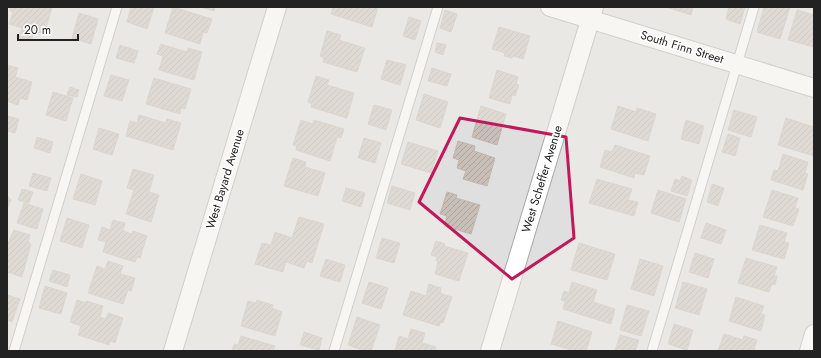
<svg xmlns="http://www.w3.org/2000/svg" width="821" height="358" viewBox="0 0 821 358" font-family="Jost,sans-serif">
<defs>
<pattern id="building-hatch" width="6" height="6" patternUnits="userSpaceOnUse"><rect width="6" height="6" fill="#c7bfb8"/><path d="M-1 1l2-2M0 6l6-6M5 7l2-2" fill="none" stroke="#aba49e"/></pattern>
</defs>
<rect width="100%" height="100%" fill="#f2efe9"/>
<path fill="#e0dfdf" d="M 7,7 L 814,7 L 814,351 L 7,351 Z"/>
<path fill="url(#building-hatch)" stroke="#c4b6ab" d="M 11,7 L 52,8 L 44,34 L 34,31 L 31,41 L 19,38 L 22,28 L 9,24 L 13,12 L 10,11 Z
M 131,7 L 154,7 L 147,29 L 127,22 Z
M 173,7 L 212,19 L 207,33 L 203,32 L 200,44 L 165,33 Z
M 200,7 L 215,7 L 214,11 Z
M 333,7 L 378,7 L 372,27 L 331,14 Z
M 666,7 L 693,7 L 691,15 Z
M 729,7 L 745,7 L 740,24 L 726,19 Z
M 764,7 L 790,7 L 780,39 L 757,32 Z
M 445,10 L 457,14 L 451,32 L 440,28 Z
M 797,10 L 814,15 L 814,47 L 788,40 Z
M 79,13 L 98,19 L 91,44 L 72,38 Z
M 409,17 L 421,21 L 415,40 L 403,36 Z
M 499,27 L 530,36 L 523,59 L 513,56 L 512,58 L 504,56 L 505,53 L 492,49 Z
M 327,31 L 341,35 L 339,40 L 365,48 L 357,72 L 323,62 L 324,58 L 320,56 Z
M 437,43 L 446,45 L 443,55 L 435,52 Z
M 161,44 L 187,52 L 188,48 L 202,52 L 194,80 L 159,70 L 163,56 L 157,54 Z
M 120,45 L 138,51 L 134,63 L 116,58 Z
M 387,60 L 406,65 L 400,85 L 381,79 Z
M 7,65 L 18,68 L 15,77 L 32,82 L 27,100 L 20,98 L 18,105 L 7,101 Z
M 432,68 L 451,74 L 447,86 L 428,81 Z
M 497,70 L 518,77 L 516,84 L 519,85 L 515,96 L 512,95 L 510,104 L 489,98 Z
M 111,75 L 129,80 L 122,101 L 104,96 Z
M 316,76 L 329,80 L 327,85 L 354,93 L 347,118 L 311,107 L 312,104 L 308,102 Z
M 154,78 L 191,89 L 185,109 L 181,108 L 180,114 L 146,104 Z
M 70,87 L 79,90 L 77,97 L 67,95 Z
M 53,92 L 73,98 L 66,121 L 46,115 Z
M 424,94 L 448,102 L 440,128 L 416,120 Z
M 374,105 L 392,110 L 386,130 L 368,124 Z
M 481,106 L 506,114 L 497,145 L 472,137 Z
M 618,106 L 636,112 L 637,108 L 656,114 L 648,141 L 611,129 Z
M 734,110 L 757,117 L 751,137 L 728,130 Z
M 139,115 L 166,123 L 167,119 L 181,123 L 173,150 L 126,136 L 130,121 L 137,123 Z
M 7,116 L 19,119 L 15,133 L 7,131 Z
M 786,118 L 814,127 L 814,156 L 778,145 Z
M 301,120 L 313,124 L 314,120 L 344,129 L 341,138 L 337,137 L 330,161 L 296,150 L 297,146 L 293,145 Z
M 686,120 L 704,126 L 699,144 L 681,139 Z
M 99,128 L 119,134 L 112,155 L 93,149 Z
M 728,134 L 740,138 L 735,156 L 722,152 Z
M 37,137 L 53,142 L 50,153 L 34,148 Z
M 364,138 L 381,143 L 375,163 L 358,158 Z
M 458,141 L 475,146 L 474,151 L 495,158 L 487,186 L 463,179 L 466,171 L 457,168 L 459,160 L 453,158 Z
M 408,142 L 438,151 L 431,173 L 401,164 Z
M 615,145 L 650,156 L 644,175 L 635,173 L 634,178 L 600,167 L 605,150 L 612,152 Z
M 783,154 L 808,162 L 805,173 L 808,174 L 803,190 L 771,180 L 774,170 L 778,171 Z
M 293,158 L 306,162 L 305,167 L 325,173 L 318,196 L 284,186 Z
M 133,169 L 154,175 L 149,192 L 159,195 L 151,222 L 126,214 L 134,190 L 127,188 Z
M 33,173 L 51,178 L 47,191 L 29,186 Z
M 81,174 L 102,181 L 95,205 L 73,199 Z
M 682,176 L 692,180 L 687,196 L 671,191 L 675,179 L 680,181 Z
M 597,179 L 632,189 L 628,200 L 638,202 L 634,216 L 589,203 Z
M 712,184 L 724,188 L 718,206 L 707,202 Z
M 392,186 L 415,193 L 410,210 L 387,203 Z
M 346,188 L 365,193 L 361,207 L 342,201 Z
M 22,189 L 33,192 L 29,203 L 18,200 Z
M 658,190 L 686,199 L 679,222 L 651,213 Z
M 772,190 L 798,198 L 795,208 L 799,209 L 793,226 L 763,217 Z
M 447,192 L 457,195 L 456,198 L 480,205 L 471,234 L 444,226 L 447,216 L 440,214 Z
M 7,195 L 11,200 L 7,209 Z
M 24,203 L 43,209 L 37,229 L 17,223 Z
M 299,217 L 324,224 L 312,263 L 307,261 L 304,268 L 286,262 L 283,272 L 255,264 L 262,243 L 271,245 L 275,232 L 292,238 Z
M 67,218 L 89,225 L 82,248 L 60,241 Z
M 113,220 L 125,223 L 123,231 L 132,234 L 133,231 L 147,236 L 140,258 L 137,257 L 135,262 L 103,252 L 106,242 L 98,240 L 102,227 L 110,230 Z
M 706,223 L 726,230 L 721,244 L 701,238 Z
M 760,225 L 787,233 L 784,242 L 789,243 L 784,259 L 752,250 Z
M 14,230 L 30,235 L 28,242 L 31,244 L 22,277 L 7,272 L 8,256 L 7,256 L 7,245 Z
M 382,238 L 400,243 L 394,263 L 376,258 Z
M 436,241 L 445,244 L 444,246 L 468,253 L 459,281 L 435,274 L 438,261 L 436,261 L 437,257 L 431,255 Z
M 579,243 L 615,254 L 607,280 L 571,270 Z
M 695,253 L 714,259 L 708,278 L 689,272 Z
M 746,258 L 777,267 L 774,276 L 777,276 L 775,285 L 772,284 L 769,292 L 738,283 Z
M 326,259 L 345,265 L 340,282 L 320,276 Z
M 640,259 L 663,266 L 654,296 L 631,289 Z
M 108,261 L 123,266 L 120,274 L 135,278 L 131,291 L 128,290 L 123,304 L 88,293 L 97,266 L 105,269 Z
M 53,270 L 70,275 L 67,287 L 49,281 Z
M 369,282 L 388,288 L 381,309 L 362,303 Z
M 572,282 L 597,290 L 593,302 L 615,309 L 611,324 L 563,309 L 565,301 L 561,300 L 564,291 L 569,293 Z
M 683,282 L 707,289 L 699,315 L 675,308 Z
M 429,284 L 441,288 L 440,293 L 452,297 L 443,323 L 441,322 L 439,326 L 403,315 L 411,291 L 426,296 Z
M 45,286 L 67,293 L 61,314 L 39,308 Z
M 7,295 L 20,299 L 12,322 L 7,320 Z
M 736,297 L 764,306 L 761,314 L 765,315 L 761,331 L 729,321 Z
M 77,300 L 86,303 L 86,301 L 103,306 L 100,317 L 106,319 L 108,313 L 123,318 L 115,343 L 110,341 L 109,345 L 78,335 L 81,326 L 70,322 Z
M 257,300 L 273,305 L 272,308 L 282,312 L 275,336 L 241,326 L 248,301 L 256,303 Z
M 627,305 L 649,311 L 641,336 L 620,330 Z
M 357,317 L 380,325 L 371,351 L 365,351 L 348,345 Z
M 558,321 L 592,332 L 586,351 L 575,351 L 551,344 Z
M 674,324 L 693,330 L 687,350 L 668,344 Z
M 411,329 L 425,333 L 422,343 L 436,347 L 435,351 L 395,351 L 399,336 L 408,339 Z
M 304,332 L 322,338 L 319,350 L 300,345 Z
M 724,334 L 743,340 L 744,336 L 757,340 L 754,350 L 757,351 L 718,351 Z
M 620,335 L 639,340 L 635,351 L 615,351 Z
M 241,336 L 275,346 L 273,351 L 232,351 L 234,344 L 238,345 Z"/>
<g fill="none" stroke-linecap="round" stroke-linejoin="round">
<defs>
<path id="lane" d="M 14,351 L 117,7
M 334,351 L 438,7
M 652,351 L 754,7"/>
<path id="street" d="M 550,7 L 814,88
M 173,351 L 277,7
M 490,351 L 594,7
M 809,351 L 814,334"/>
</defs>
<use href="#lane" stroke="#a9a9a9" stroke-width="11"/>
<use href="#street" stroke="#a9a9a9" stroke-width="20"/>
<use href="#lane" stroke="#fff" stroke-width="9"/>
<use href="#street" stroke="#fff" stroke-width="18"/>
</g>
<path d="M0 0H821V358H0ZM 460,118 L 566,137 L 574,238 L 512,279 L 419,202 Z" fill="#f2efe9" fill-opacity=".55" fill-rule="evenodd"/>
<path fill="none" stroke="#c2185b" stroke-width="3" stroke-linejoin="round" d="M 460,118 L 566,137 L 574,238 L 512,279 L 419,202 Z"/>
<g text-anchor="middle" stroke-width="3.5" stroke-linejoin="round" paint-order="stroke">
<g font-size="12" fill="#222" stroke="#fff">
<text transform="translate(682 47) rotate(17)" y="4">South Finn Street</text>
<text transform="translate(225 179) rotate(-73)" y="4">West Bayard Avenue</text>
<text transform="translate(542 179) rotate(-73)" y="4">West Scheffer Avenue</text>
</g>
</g>
<rect width="821" height="358" fill="none" stroke="#222222" stroke-width="16"/>
<path d="M18 34v6h60v-6" fill="none" stroke="#222222" stroke-width="2"/>
<text x="24" y="34" font-size="12" fill="#222222" stroke="#ffffff" stroke-width="3" paint-order="stroke">20 m</text>
</svg>
